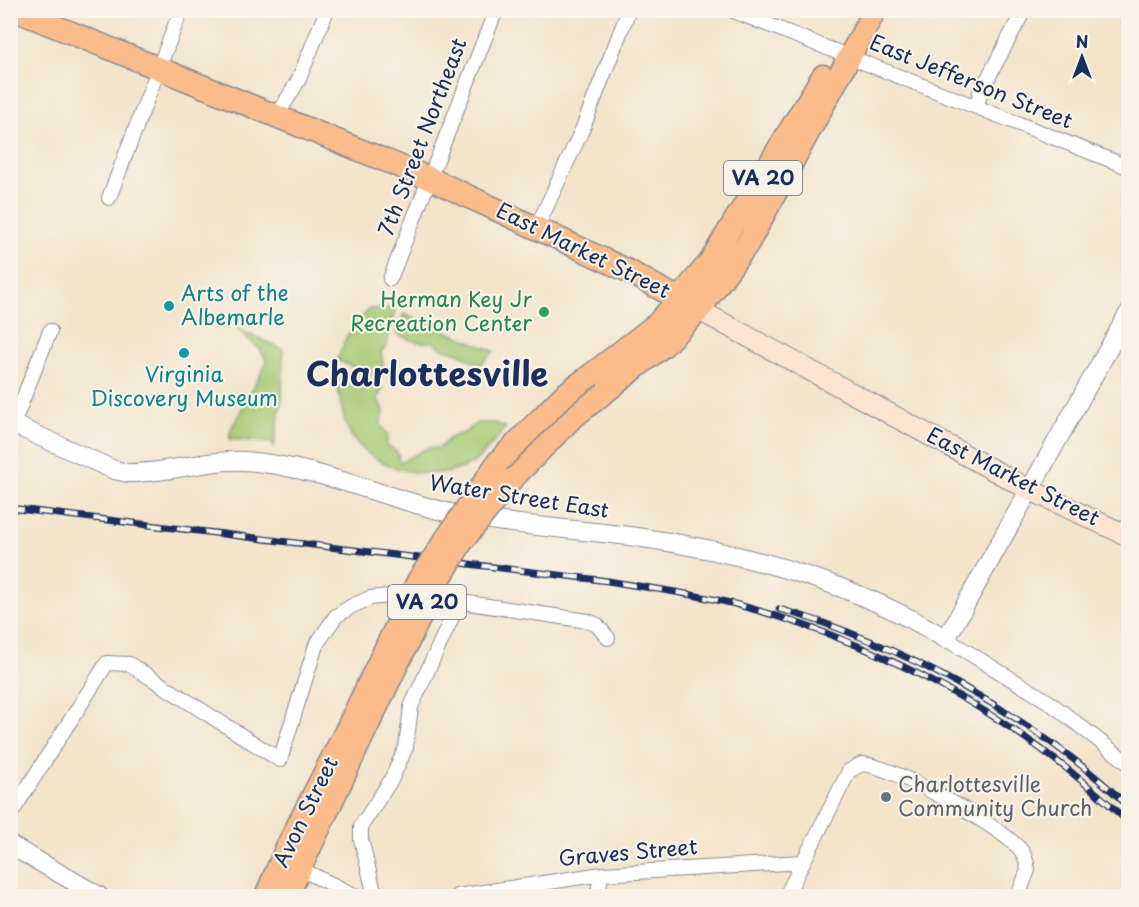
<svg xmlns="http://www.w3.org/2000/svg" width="1139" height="907" viewBox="0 0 1139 907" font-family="'Playpen Sans',sans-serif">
<rect width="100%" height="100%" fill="#f7f3e8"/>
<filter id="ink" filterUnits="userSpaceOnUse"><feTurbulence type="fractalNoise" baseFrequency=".0167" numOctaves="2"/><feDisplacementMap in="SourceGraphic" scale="12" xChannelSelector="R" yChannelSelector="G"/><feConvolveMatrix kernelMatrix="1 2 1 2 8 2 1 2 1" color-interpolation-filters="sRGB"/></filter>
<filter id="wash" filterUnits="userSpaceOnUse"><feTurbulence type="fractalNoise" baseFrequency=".008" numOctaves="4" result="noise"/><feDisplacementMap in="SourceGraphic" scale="24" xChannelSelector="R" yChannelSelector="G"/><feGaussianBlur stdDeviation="1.35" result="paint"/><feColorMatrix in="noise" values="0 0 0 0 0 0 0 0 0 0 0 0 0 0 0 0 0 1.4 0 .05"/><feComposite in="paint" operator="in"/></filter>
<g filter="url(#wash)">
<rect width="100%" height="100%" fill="#f3e4ca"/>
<path fill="#a4c770" stroke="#607b67" stroke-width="1.5" d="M 391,308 L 396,312 C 394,316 390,321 389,326 C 386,338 392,343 381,352 L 383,365 L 378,373 L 381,379 L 337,360 L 347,336 L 369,309 Z
M 404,314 L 494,351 L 481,364 C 471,363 467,356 459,353 C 448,349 442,351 433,341 C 420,345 407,339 396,333 Z
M 237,329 L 283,349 L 282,397 L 274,447 L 272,443 L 230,439 L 230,431 L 267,362 L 260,349 Z
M 337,372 L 347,372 L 383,388 L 377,399 C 385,408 386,412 380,424 L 388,435 L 386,445 L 397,452 L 400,463 L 427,448 L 439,448 L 451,437 L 464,433 L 477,423 L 495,423 L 506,428 C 496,438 484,456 471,464 C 435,484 377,471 353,438 C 346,428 343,416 341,404 C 339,393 335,383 337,372 Z"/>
</g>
<g filter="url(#ink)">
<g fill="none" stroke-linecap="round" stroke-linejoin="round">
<defs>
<path id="minor" d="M 731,10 L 1128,167
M 977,107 L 980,93 L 1024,10
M 277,116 L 298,81 L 327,10
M 109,198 L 181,10
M 537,227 L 582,130 L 629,10
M 390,279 L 496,10
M 13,424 L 50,331
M 946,639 L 1049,702 L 1128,763
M 10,815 L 107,663 L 129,664 L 280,760 L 316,645 L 336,616 L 352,606 L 370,598 L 409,594 L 588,621 L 597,625 L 608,638
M 294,866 L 356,896
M 375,896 L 361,839 L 361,826 L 391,780 L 406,747 L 411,707 L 459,602
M 457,896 L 602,874 L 803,862
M 597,896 L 602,874
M 786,896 L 849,771 L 862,764 C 894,766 997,825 1019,848 C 1025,854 1027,862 1028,870 L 1018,896"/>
<path id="tertiary" d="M 10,423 L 114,470 L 128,473 C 167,474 205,459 244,461 C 319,466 387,500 459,515 C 520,527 582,529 643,538 C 747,553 857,584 946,639 L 1128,314
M 10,845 L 99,896"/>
<path id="secondary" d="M 699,310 L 1028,489 L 1128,536"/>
<path id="primary" d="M 15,10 L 431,179 L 626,270 L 699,310
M 591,375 L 658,323 L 710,262 L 823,76
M 510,481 L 571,419 L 663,346 L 699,310 L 748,243 L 875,10
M 266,896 L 287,847 L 347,729
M 287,896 L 363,735"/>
</defs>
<use href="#minor" stroke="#878a94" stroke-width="16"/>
<use href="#tertiary" stroke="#878a94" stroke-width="20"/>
<use href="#secondary" stroke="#878a94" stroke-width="22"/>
<use href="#primary" stroke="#878a94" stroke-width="25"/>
<use href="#minor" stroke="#fff" stroke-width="14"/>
<use href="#tertiary" stroke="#fff" stroke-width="18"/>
<use href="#secondary" stroke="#fde4d0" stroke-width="20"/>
<use href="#primary" stroke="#f9bc8a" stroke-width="22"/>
<defs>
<path id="rail" d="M 10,508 L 608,581 C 653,589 698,594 742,606 C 885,645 1021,719 1128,822
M 779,609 C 899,642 1038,720 1128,806"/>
</defs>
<use href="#rail" stroke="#1b2f5e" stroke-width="7"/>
<use href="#rail" stroke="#f7f3e8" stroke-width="4.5" stroke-dasharray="14" stroke-linecap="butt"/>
<defs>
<path id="primary-bridge" d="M 347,729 L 418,581 L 498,462 L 564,395 L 591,375
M 363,735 L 433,590 L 461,543 L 510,481"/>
</defs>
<use href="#primary-bridge" stroke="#878a94" stroke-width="25" stroke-linecap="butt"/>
<use href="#primary-bridge" stroke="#f9bc8a" stroke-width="22"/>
</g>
</g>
<g fill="#0f9aa8" stroke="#f7f3e8" stroke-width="2">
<circle cx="169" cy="306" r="6"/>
<circle cx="184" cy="353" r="6"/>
</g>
<circle fill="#2e9e5b" stroke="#f7f3e8" stroke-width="2" cx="544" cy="312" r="6"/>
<circle fill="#6b7280" stroke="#f7f3e8" stroke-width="2" cx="886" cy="797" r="6"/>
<g text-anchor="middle" stroke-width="4.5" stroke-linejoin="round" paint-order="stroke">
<g fill="#f7f3e8" stroke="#5d6a87" stroke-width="1.5">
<rect x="724" y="161" width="78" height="34" rx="4.5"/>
<rect x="388" y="585" width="78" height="34" rx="4.5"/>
</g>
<g font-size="20" font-weight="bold" fill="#1b2f5e">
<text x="763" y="185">VA 20</text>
<text x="427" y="609">VA 20</text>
</g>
<g font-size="21" fill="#1b2f5e" stroke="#f7f3e8">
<text transform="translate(971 82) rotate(22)" y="7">East Jefferson Street</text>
<text transform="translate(423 137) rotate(-69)" y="7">7th Street Northeast</text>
<text transform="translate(583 251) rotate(26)" y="7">East Market Street</text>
<text transform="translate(1013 477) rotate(27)" y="7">East Market Street</text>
<text transform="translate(519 497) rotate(9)" y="7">Water Street East</text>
<text transform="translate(306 812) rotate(-64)" y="7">Avon Street</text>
<text transform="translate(628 853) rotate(-5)" y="7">Graves Street</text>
</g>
<g font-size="21" fill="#0d838f" stroke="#f7f3e8" text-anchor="start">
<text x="181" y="301">Arts of the<tspan x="181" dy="24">Albemarle</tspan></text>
<text x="184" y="382" text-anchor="middle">Virginia<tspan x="184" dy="24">Discovery Museum</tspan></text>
</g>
<g font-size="21" fill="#27864d" stroke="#f7f3e8" text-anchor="end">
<text x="532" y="307">Herman Key Jr<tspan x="532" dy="24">Recreation Center</tspan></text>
</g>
<g font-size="21" fill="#5b616d" stroke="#f7f3e8" text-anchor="start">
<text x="898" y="792">Charlottesville<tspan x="898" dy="24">Community Church</tspan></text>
</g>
<g font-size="33" font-weight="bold" fill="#1b2f5e" stroke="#f7f3e8">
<text x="427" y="386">Charlottesville</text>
</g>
</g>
<rect width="1139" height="907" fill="none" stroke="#f7f3e8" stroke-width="36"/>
<g transform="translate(1082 57)" stroke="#f7f3e8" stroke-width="4.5" paint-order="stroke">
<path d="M0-4.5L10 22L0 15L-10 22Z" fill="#1b2f5e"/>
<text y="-9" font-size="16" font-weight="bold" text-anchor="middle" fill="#1b2f5e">N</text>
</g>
</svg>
